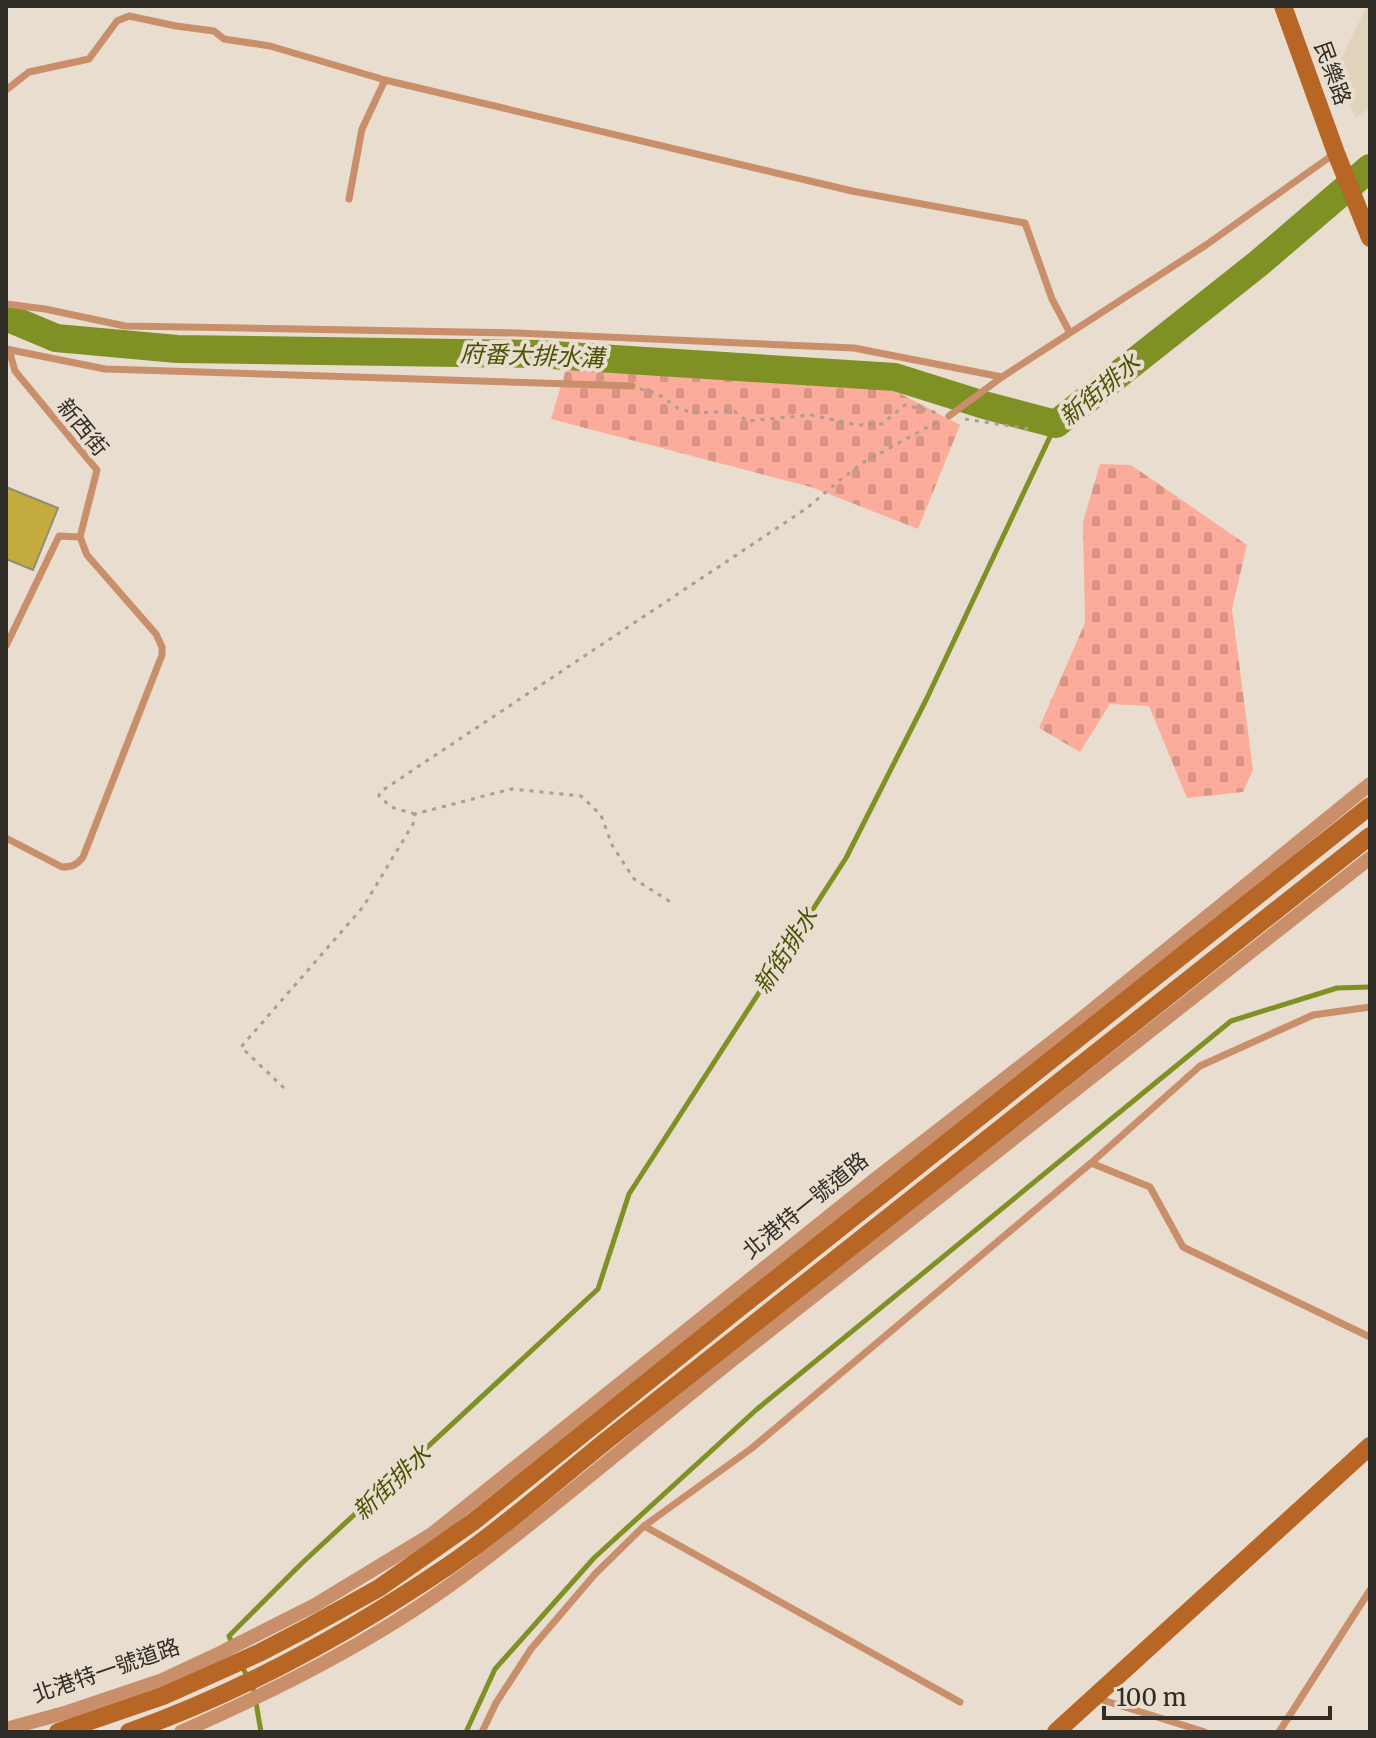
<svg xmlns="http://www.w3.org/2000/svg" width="1376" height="1738" viewBox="0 0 1376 1738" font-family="Merriweather,'Noto Sans TC',serif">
<defs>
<pattern id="cemetery-stones" width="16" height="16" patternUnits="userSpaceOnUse" patternTransform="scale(2)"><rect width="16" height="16" fill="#fcac9a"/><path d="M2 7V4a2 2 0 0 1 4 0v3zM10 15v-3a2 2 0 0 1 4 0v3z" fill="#d89485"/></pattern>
</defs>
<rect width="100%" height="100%" fill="#e8ddce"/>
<path fill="#e2d3bd" d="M 1367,6 L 1370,6 L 1370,108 L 1355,118 L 1337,67 Z"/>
<path fill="url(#cemetery-stones)" d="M 656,368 L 886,386 L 960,425 L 918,529 L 811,487 L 551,419 L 566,369 Z
M 1100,464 L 1131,465 L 1247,545 L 1232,609 L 1253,770 L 1243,792 L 1187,798 L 1149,706 L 1110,704 L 1080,752 L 1039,728 L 1085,623 L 1083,522 Z"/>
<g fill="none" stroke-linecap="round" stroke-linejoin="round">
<path stroke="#7f9025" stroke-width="5" d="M 233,1646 L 229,1636 L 301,1564 L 598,1289 L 629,1194 L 846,858 L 927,698 L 1056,424
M 242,1666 L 254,1691 L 261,1732
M 466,1732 L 495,1669 L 594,1558 L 756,1410 L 1231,1021 L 1337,988 L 1370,987"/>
<path stroke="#7f9025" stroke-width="28" d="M 6,317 L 56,338 L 177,349 L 536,354 L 895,377 L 984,405 L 1056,424 L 1259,263 L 1370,168"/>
</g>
<path fill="#c3ab3d" stroke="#908d7d" stroke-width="2" d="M 6,487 L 58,508 L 33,570 L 6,559 Z"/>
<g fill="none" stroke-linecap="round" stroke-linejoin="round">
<path stroke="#a89f93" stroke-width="3" stroke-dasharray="4 6" stroke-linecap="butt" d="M 640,389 L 658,394 L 679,409 L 696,413 L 734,411 L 747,421 L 811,415 L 857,425 L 882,424 L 905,405 L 938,413
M 965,419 L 1030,429
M 415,814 L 391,807 L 379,796 L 380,792 L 807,508 L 840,480 L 864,462 L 939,421
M 284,1088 L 241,1047 L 363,907 L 413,824 L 415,814 L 511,789 L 581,796 L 601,815 L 612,845 L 634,879 L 674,904"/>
<path stroke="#c88f6a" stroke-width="7" d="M 6,90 L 29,72 L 89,59 L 117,21 L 129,16 L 176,26 L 214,31 L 224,39 L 270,46 L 385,80 L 852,191 L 1025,223 L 1052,299 L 1070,333
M 349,199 L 362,129 L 385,80
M 6,304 L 45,309 L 125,326 L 517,333 L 854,348 L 1002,377 L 1206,245 L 1334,154
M 6,349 L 105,369 L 632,386
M 949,416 L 1002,377
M 6,646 L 59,536 L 80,537 L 97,470 L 15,371 L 9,350
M 6,838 L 62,867 C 72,867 77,865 83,857 L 162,655 L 162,647 L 156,634 L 87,555 L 80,537
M 1091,1163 L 1150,1187 L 1183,1247 L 1370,1337
M 644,1526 L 960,1702
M 1096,1698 L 1205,1732
M 482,1732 L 496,1703 L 531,1649 L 595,1574 L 644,1526 L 752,1448 L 1091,1163 L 1200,1066 L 1313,1015 L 1370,1007
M 1279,1732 L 1370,1590"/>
<path stroke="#c88f6a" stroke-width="14" d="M 6,1729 L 68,1712 L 160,1681 L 220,1653 L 315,1605 L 432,1534 L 878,1177 L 1075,1024 L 1370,784
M 181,1732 C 278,1689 374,1641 460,1578 C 560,1504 653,1422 750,1346 C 957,1183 1164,1021 1370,858"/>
<path stroke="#b76626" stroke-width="18" d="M 1283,6 L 1336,153 L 1370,238
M 58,1732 L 163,1696 L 259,1653 L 307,1628 L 379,1588 L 473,1522 L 733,1313 L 1370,806
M 129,1732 C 242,1692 349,1633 448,1566 C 503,1528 554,1483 606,1441 L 1370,836
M 1056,1732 L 1370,1446"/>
</g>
<g text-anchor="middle" stroke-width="8" stroke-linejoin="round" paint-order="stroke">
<g font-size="22" fill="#302c26" stroke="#e8ddce">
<text transform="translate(1333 73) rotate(70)" y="8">民樂路</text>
<text transform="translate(83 427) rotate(51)" y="8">新西街</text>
<text transform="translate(805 1205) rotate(-39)" y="8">北港特一號道路</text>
<text transform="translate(106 1670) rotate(-19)" y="8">北港特一號道路</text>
</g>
<g font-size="24" font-style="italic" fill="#485404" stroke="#e8ddce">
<text transform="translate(532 356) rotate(2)" y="8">府番大排水溝</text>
<text transform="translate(1100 390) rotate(-40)" y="8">新街排水</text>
<text transform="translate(786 951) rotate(-57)" y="8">新街排水</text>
<text transform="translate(392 1483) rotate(-43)" y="8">新街排水</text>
</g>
</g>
<rect width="1376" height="1738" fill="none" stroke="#302c26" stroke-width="16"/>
<path d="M1104 1706v12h226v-12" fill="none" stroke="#302c26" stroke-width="4"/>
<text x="1116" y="1706" font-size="24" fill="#302c26" stroke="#e8ddce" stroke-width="6" paint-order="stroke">100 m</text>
</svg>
